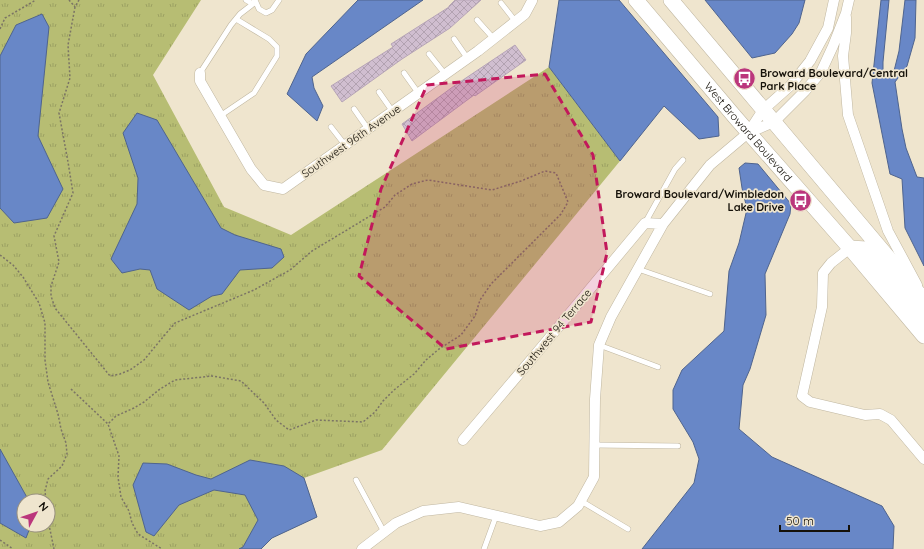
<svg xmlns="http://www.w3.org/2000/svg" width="924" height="549" viewBox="0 0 924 549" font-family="Quicksand,sans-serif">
<defs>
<pattern id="grass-tufts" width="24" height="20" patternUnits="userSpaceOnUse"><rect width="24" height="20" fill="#b7bd73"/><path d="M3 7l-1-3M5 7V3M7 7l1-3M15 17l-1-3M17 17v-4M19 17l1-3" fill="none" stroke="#9ca162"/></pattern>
<pattern id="building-cross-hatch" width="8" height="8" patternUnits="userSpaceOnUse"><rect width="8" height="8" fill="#d0bed0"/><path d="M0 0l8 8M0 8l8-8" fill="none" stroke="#b2a2b1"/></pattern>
</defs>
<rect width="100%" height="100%" fill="#efe5ce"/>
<path fill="url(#grass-tufts)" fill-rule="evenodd" d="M 0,0 L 201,0 L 153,75 L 224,207 L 291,235 L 549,67 L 620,161 L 382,450 L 304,478 L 317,517 L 272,538 L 261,549 L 0,549 ZM 24,501 L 48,501 L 48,525 L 24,525 Z"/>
<path fill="#6887c7" stroke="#4f648e" d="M 358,0 L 423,0 L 312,77 L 314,88 L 323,106 L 317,121 L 287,94 L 306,54 Z
M 559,0 L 619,0 L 718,117 L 719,136 L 699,139 L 664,106 L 620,161 L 549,67 Z
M 705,0 L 805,0 L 799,23 L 792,34 L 775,53 L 752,58 Z
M 881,0 L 889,0 L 883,62 L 883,72 L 886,76 L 894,71 L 899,51 L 905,0 L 916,0 L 915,38 L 907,66 L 895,82 L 902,129 L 906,148 L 917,177 L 924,178 L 924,266 L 905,228 L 902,179 L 890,174 L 872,83 Z
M 42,14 L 49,27 L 38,136 L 63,189 L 47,218 L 14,223 L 0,208 L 0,56 L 16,25 Z
M 137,113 L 157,120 L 221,228 L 235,235 L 281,249 L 284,257 L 272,268 L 240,270 L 222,294 L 212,296 L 189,310 L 157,289 L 150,270 L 140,269 L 122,273 L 111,259 L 137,204 L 138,178 L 123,133 Z
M 745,163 L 758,164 L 791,204 L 790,214 L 765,274 L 766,315 L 750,369 L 743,385 L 739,429 L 772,457 L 882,506 L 894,526 L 893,549 L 642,549 L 694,483 L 699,459 L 693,442 L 673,409 L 673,390 L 682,370 L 724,331 L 729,271 L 739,243 L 747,209 L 742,188 L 739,168 Z
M 0,449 L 29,501 L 24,501 L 24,525 L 31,525 L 26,538 L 0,523 Z
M 250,460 L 284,466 L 304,478 L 317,517 L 272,538 L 261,549 L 239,549 L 243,547 L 258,520 L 245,495 L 214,490 L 179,505 L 154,536 L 146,532 L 133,485 L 143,463 L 167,464 L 196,475 L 211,479 Z"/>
<path fill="url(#building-cross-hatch)" stroke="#b7a5b7" d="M 455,0 L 481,0 L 450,28 L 402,59 L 342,102 L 331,86 L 393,47 L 391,44 L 449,7 L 449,6 Z
M 515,45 L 526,60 L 475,96 L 474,95 L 412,141 L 402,124 L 454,86 Z"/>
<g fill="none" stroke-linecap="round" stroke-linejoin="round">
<defs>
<path id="service" d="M 246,0 L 253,4
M 255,0 L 259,9 L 266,13 L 272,10 L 279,0
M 501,3 L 516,22
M 477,20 L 494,39
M 454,39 L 468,59
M 429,54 L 445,74
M 200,73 L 231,25 L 240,14 L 253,4 L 255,0
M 404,73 L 419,94
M 379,92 L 393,112
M 354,109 L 368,129
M 220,116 L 254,93 L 277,56 L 277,47 L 269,39 L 236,19
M 331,127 L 345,145
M 645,223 L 675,169 L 683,160
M 638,269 L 710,294
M 599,345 L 658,367
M 594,445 L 678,446
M 356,480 L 384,532
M 581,501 L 628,529
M 484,549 L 496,516"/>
<path id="minor" d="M 846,17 L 846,33 L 843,56 L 848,115 L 888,231 L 917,285
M 200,73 L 200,81 L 251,169 L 264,185 L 283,189 L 478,51 L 525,14 L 532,1 L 532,0
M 748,133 L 763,110 L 790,86 L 810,61 L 828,28 L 834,0
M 850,248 L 831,263 L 823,273 L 822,307 L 802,396 L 810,402 L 865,415 L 880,414 L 891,420 L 924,459
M 463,440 L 535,355 L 645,223 L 663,224
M 362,549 L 396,523 L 423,511 L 459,507 L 540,526 L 559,522 L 578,506 L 594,477 L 595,399 L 599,345 L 611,317 L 663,224 L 710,165 L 748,133 L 774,122 L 805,91 L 821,72 L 833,46 L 846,13 L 849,0"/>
<g id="primary">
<path id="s1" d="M 636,0 L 735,117 L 850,248 L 924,336"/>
<path d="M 671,0 L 924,300"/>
<path d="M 850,248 L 866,249 L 924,317"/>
</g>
</defs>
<use href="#service" stroke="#c0b7a1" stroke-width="6"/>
<use href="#minor" stroke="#c0b7a1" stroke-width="11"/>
<use href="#primary" stroke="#c0b7a1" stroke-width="16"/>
<path stroke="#7b7465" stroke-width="1.5" stroke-dasharray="2 2" stroke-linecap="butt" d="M 69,0 L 75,7
M 79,0 L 75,7 L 68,45 L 70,78 L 59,113 L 68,162 L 73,193 L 54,236 L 59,262 L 51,286 L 51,296 L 55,308 L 110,376 L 120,374 L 130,370 L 144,360 L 163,337 L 175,323 L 254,290 L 290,270 L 312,251 L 385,207 L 395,195 L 412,184 L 428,180 L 492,190 L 521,181 L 545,171 L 556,173 L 568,202 L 561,214 L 491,284 L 480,300 L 475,316 L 461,335 L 439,349 L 426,360 L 414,374 L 394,390 L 383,401 L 375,412 L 363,422 L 316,420 L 289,430 L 276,420 L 264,403 L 241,381 L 212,376 L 175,380 L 160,389 L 144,402 L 134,408 L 116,416 L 108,424 L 119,456 L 118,477 L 121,497 L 129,511 L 132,523 L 138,534 L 162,549
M 0,29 L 5,18 L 36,0
M 0,255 L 13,265 L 23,277 L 39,303 L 45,323 L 45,360 L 48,382 L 58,414 L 61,429 L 66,443 L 67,454 L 62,466 L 48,479 L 45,491 L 46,501
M 71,389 L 108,424
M 48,520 L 54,549
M 0,540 L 13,549"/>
<use href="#service" stroke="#fff" stroke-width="5"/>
<use href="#minor" stroke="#fff" stroke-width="10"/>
<use href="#primary" stroke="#fff" stroke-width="15"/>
</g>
<path fill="#c2185b" fill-opacity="0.2" stroke="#c2185b" stroke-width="3" stroke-dasharray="8 5" stroke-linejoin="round" d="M 545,74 L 593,155 L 607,253 L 591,322 L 446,349 L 359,276 L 381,189 L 427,85 Z"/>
<defs>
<symbol id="bus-disc" viewBox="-11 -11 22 22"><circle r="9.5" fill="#bb367c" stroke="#efe5ce"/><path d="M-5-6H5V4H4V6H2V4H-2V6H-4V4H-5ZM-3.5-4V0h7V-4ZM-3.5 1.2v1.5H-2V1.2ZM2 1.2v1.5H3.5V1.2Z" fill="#fff"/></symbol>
</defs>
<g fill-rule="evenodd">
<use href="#bus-disc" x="732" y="66" width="25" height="25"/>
<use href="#bus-disc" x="788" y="188" width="25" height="25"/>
</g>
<g text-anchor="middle" stroke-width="3.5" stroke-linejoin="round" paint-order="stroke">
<g font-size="11" font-weight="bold" fill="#151109" stroke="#efe5ce" text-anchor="start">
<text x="760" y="77">Broward Boulevard/Central<tspan x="760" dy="13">Park Place</tspan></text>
<text x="784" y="198" text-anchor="end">Broward Boulevard/Wimbledon<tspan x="784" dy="13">Lake Drive</tspan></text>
</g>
<g font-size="11" fill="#151109" stroke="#efe5ce">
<text dy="4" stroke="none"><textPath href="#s1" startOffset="173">West Broward Boulevard</textPath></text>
<text transform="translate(351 141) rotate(-35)" y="4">Southwest 96th Avenue</text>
<text transform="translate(554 332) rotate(-50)" y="4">Southwest 94 Terrace</text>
</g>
</g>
<g transform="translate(36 513) rotate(50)"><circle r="19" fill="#efe5ce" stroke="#98907f"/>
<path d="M0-3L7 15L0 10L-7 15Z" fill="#bb367c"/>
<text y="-6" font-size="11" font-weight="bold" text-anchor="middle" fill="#151109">N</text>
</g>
<path d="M780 525v6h69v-6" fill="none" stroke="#151109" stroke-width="2"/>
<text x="786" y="525" font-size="12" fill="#151109" stroke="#efe5ce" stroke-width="3" paint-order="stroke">50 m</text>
</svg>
